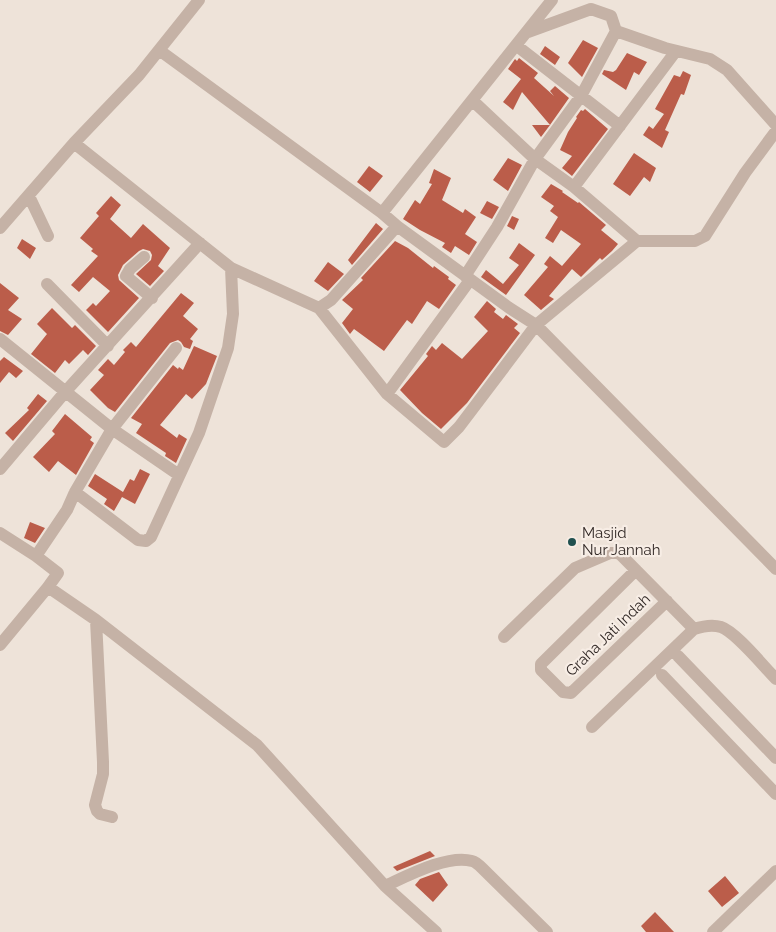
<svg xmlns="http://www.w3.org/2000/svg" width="776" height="932" viewBox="0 0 776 932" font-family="Raleway,sans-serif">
<rect width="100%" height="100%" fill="#eee3d9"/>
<path fill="#bb5d4a" d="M 583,40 L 598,48 L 582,77 L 568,63 Z
M 545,46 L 560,57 L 555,65 L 540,54 Z
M 627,53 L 647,62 L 639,75 L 634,72 L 626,90 L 602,74 L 604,70 L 613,72 L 616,70 Z
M 519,58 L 538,73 L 534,78 L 554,96 L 550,91 L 555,86 L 569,98 L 550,125 L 522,92 L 513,110 L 503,102 L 521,79 L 508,69 L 515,59 L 517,61 Z
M 683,71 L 691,75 L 684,95 L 681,94 L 665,130 L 669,132 L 662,148 L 643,135 L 649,126 L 653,129 L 664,114 L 655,109 L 674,75 L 680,77 Z
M 585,109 L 608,129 L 572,176 L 562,168 L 572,156 L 560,150 L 568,132 L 577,118 L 576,117 L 581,110 L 583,111 Z
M 532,125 L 550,125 L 541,137 Z
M 634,153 L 656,168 L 650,182 L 644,177 L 630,196 L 613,184 Z
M 508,158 L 522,165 L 508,191 L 493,180 Z
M 369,166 L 383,176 L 370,192 L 357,182 Z
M 434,169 L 451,178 L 442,200 L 463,213 L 465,209 L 476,217 L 465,234 L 477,242 L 469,255 L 455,246 L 451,253 L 442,247 L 445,243 L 420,230 L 403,219 L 415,200 L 420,204 L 432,184 L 429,183 Z
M 551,184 L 563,191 L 562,192 L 578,203 L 579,202 L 606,225 L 601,230 L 618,244 L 612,251 L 602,260 L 600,258 L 581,277 L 572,269 L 549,296 L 554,299 L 541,310 L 524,295 L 548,267 L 544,264 L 550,256 L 562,266 L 581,244 L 561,230 L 553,243 L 545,238 L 558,217 L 550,211 L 554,206 L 541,197 Z
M 111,196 L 121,205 L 110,219 L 131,238 L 143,224 L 170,248 L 158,266 L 164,271 L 150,286 L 136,274 L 151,260 L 152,255 L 150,251 L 143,249 L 139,251 L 123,265 L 118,275 L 119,280 L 139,298 L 108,332 L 86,310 L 93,303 L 96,306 L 110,291 L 93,277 L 79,292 L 71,285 L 98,256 L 91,251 L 93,249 L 80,238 L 99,216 L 96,213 Z
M 487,201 L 499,207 L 492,219 L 480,213 Z
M 512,216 L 519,219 L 514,230 L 507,226 Z
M 376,223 L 383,229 L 352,265 L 348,260 Z
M 22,239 L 36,248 L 30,259 L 17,248 Z
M 395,241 L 408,248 L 433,268 L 434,266 L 449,277 L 448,279 L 456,285 L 439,309 L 427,301 L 412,324 L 407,320 L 384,351 L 354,329 L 350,334 L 342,323 L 353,309 L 342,300 L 363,280 L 361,278 Z
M 519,243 L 535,255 L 506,295 L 481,277 L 486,270 L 503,284 L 519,265 L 509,258 Z
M 328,262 L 344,274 L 328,291 L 314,281 Z
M 0,283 L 19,298 L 8,310 L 22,319 L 8,335 L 0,331 Z
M 181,293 L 194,303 L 183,316 L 198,329 L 190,339 L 193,341 L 190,349 L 184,347 L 181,342 L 178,340 L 170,343 L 115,412 L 108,408 L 90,390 L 104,375 L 98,370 L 108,359 L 114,365 L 125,352 L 123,350 L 131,342 L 136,347 Z
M 487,301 L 496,309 L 494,312 L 503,319 L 506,315 L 518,324 L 514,328 L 520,333 L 467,403 L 441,429 L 422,413 L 400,390 L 428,356 L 426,354 L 432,346 L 436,350 L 442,343 L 462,359 L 488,331 L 474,317 Z
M 52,308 L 72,328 L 75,325 L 96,346 L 88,355 L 83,350 L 69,364 L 65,360 L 55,373 L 31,354 L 47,334 L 37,324 Z
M 194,346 L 217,356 L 206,384 L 192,399 L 186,394 L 160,425 L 177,438 L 179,434 L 187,439 L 176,463 L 165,456 L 166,453 L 136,433 L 142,424 L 131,418 L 173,365 L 178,369 L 179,367 L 183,370 Z
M 4,357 L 23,371 L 16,378 L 9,372 L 0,383 L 0,361 Z
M 38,394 L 47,401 L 13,441 L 5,433 L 29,410 L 27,408 Z
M 65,414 L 92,437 L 90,440 L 94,443 L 76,475 L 58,461 L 49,472 L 33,457 L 55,434 L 52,431 Z
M 140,469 L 150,474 L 135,504 L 122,497 L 114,511 L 104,504 L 107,499 L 88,486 L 95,474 L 123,492 L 130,479 L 134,481 Z
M 30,522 L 45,528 L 35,543 L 24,538 Z
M 430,851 L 435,856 L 397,871 L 393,867 Z
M 439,872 L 448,885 L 433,902 L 415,885 L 420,879 Z
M 725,876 L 739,893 L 722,907 L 708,891 Z
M 655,912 L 674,932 L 646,932 L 641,926 Z"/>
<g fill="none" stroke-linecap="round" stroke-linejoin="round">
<path stroke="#c5b2a6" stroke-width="12" d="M 528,32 L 591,9 L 611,16 L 616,31 L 665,48 L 710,59 L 727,70 L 776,125
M 517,46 L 620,126
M 159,50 L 382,213 L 397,226 L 508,307 L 536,325 L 776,569
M 473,101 L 535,159 L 574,187 L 637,241
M 74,143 L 231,268 L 319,308 L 331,300 L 397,226
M 574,187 L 676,51
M 29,196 L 48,236
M 382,213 L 552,0
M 0,228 L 74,143 L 139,75 L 199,0
M 144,257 L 130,269 L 126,276 L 152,298
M 465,276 L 497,227 L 535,159 L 581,96 L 616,31
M 47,284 L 108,346
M 319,308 L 387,394 L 444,442 L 459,427 L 536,325 L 637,241 L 695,241 L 705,236 L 745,173 L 776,131
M 0,339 L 112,429 L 179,475
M 387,394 L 470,280
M 0,469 L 66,391 L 200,243
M 75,492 L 138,540 L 146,541 L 151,537 L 199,433 L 228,348 L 233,314 L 231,268
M 0,533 L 36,556 L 67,510 L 75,492 L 112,429 L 176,348
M 636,570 L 541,664 L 541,670 L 563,692 L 571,693 L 667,601
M 48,587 L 96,620 L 257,745 L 385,886 L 436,932
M 96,620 L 103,762 L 103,774 L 95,805 L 97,811 L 100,814 L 112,817
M 504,637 L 575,568 L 610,553 L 618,553 L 621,555 L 694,629
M 0,645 L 48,587 L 58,573 L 36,556
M 678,656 L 776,758
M 662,675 L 776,794
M 592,727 L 694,629 C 703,626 712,624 721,627 C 736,632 764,667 776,679
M 385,886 C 407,876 448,854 472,861 C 476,862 480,866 482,868 L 547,932"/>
<path stroke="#c5b2a6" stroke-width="12" d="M 713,932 L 776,871"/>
</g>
<circle fill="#20504f" stroke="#f7ede5" stroke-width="2" cx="572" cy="542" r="5"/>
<g text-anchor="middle" stroke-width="4.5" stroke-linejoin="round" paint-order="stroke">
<g font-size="15" fill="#322926" stroke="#f7ede5" text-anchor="start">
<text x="582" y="538">Masjid<tspan x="582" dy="17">Nur Jannah</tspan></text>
</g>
<g font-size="15" fill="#322926" stroke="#f7ede5">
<text transform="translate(608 635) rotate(-44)" y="5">Graha Jati Indah</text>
</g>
</g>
</svg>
